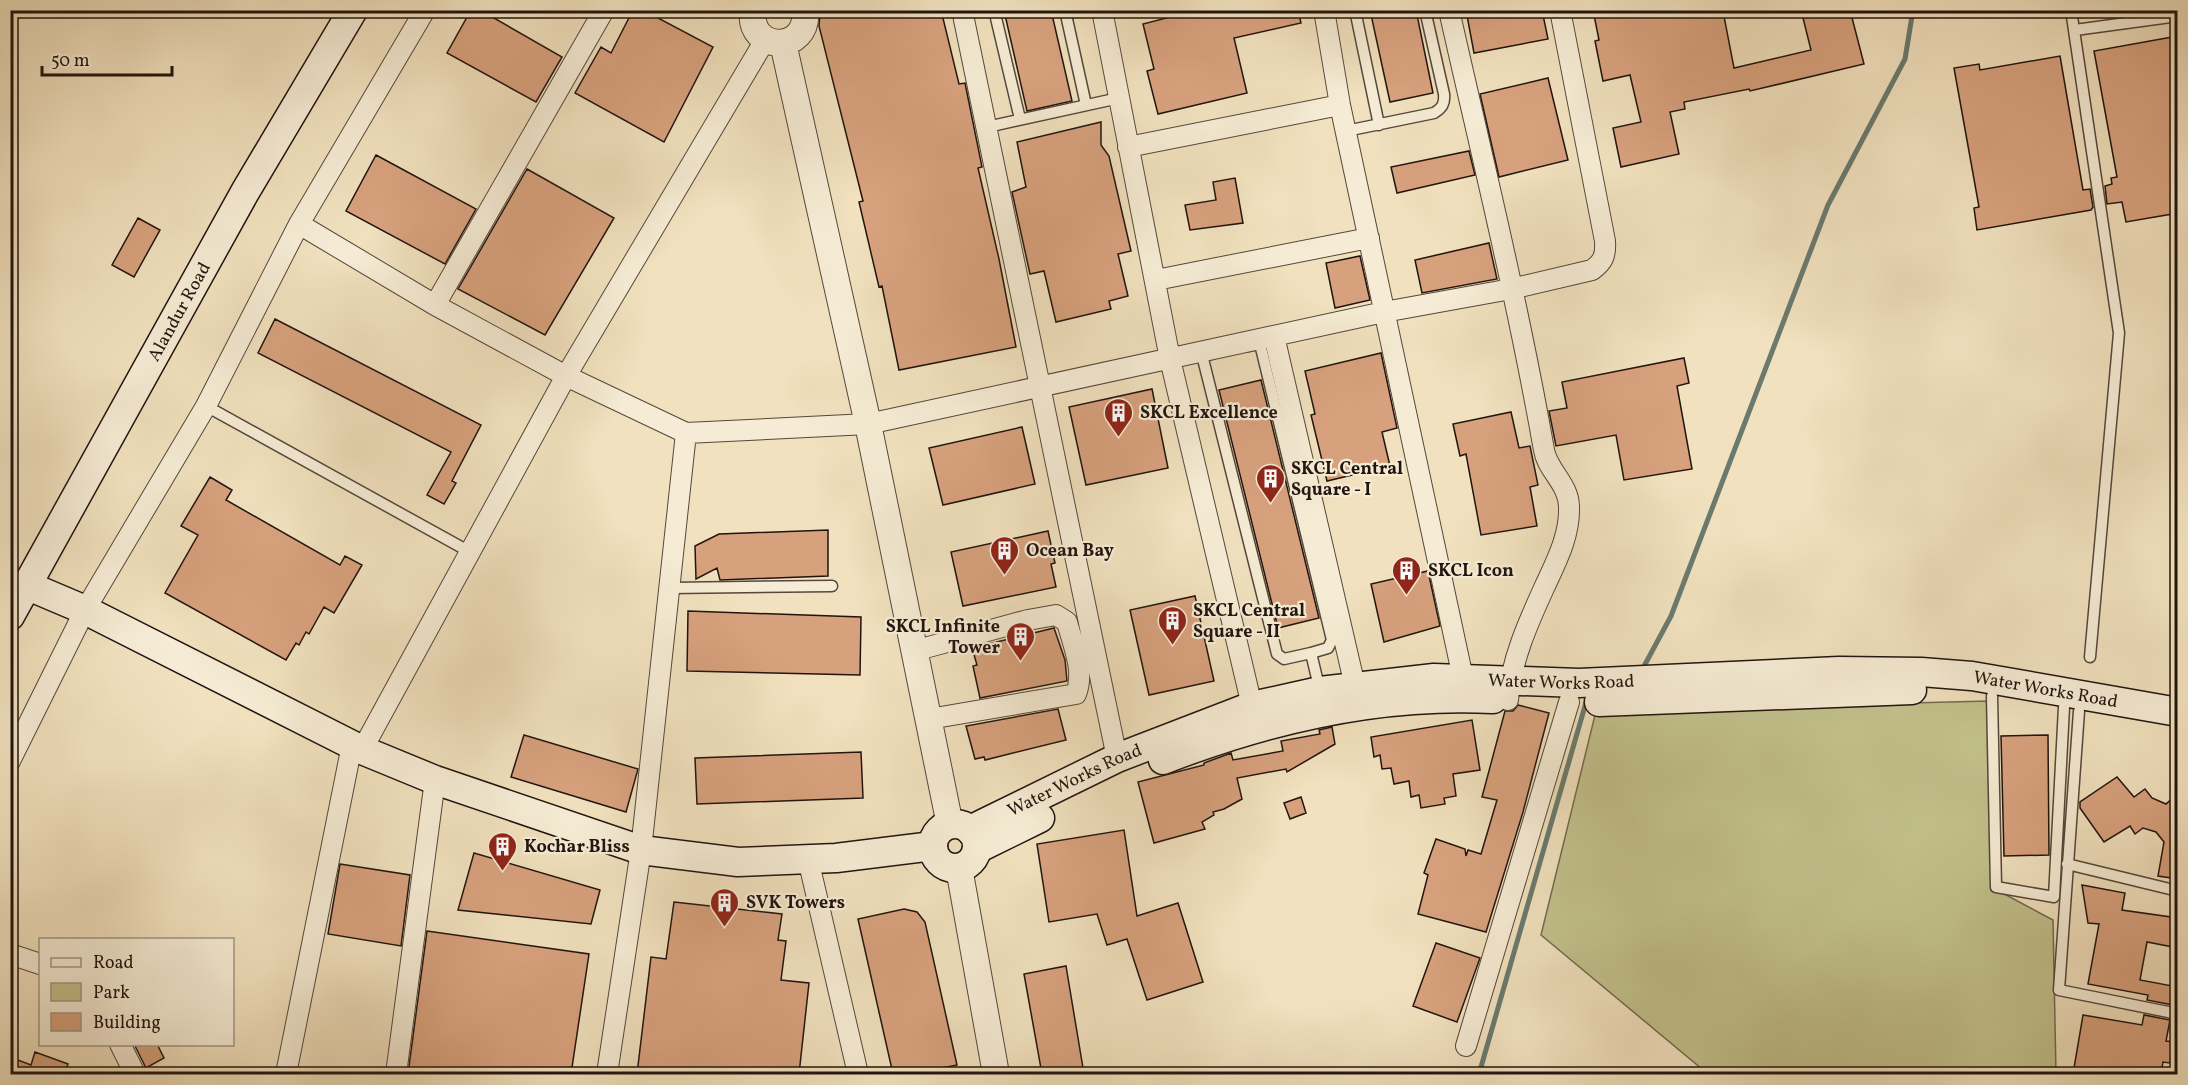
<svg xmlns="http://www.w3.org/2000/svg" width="2188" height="1085" viewBox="0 0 2188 1085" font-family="Vollkorn,serif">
<rect width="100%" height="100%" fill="#f1e1be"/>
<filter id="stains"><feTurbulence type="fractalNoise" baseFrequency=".00333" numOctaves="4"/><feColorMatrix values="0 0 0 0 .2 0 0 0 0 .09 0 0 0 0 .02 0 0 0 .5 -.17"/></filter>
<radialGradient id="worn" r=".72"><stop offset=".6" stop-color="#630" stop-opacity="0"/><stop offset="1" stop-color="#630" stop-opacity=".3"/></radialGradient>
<path fill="#c2c18c" stroke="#726a4e" stroke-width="1.5" d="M 1989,701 L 1995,889 L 2053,920 L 2056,1074 L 1708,1074 L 1541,935 L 1596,711 Z"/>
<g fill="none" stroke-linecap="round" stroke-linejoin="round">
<path stroke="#6a7a6e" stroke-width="5" d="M 1642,670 L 1671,616 L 1828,205 L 1905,59 L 1913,10
M 1479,1074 L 1587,699"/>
</g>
<path fill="#d7a17d" stroke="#21140f" stroke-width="1.5" d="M 471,10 L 480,10 L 562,57 L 536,102 L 447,53 Z
M 633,10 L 643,10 L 713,47 L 664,142 L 575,93 L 601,47 L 611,53 Z
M 835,10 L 941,10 L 959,84 L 965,83 L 982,167 L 978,168 L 999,259 L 1016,347 L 899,370 L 882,286 L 879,287 L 859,202 L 863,201 L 819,26 L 820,14 Z
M 1014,10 L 1051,10 L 1072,101 L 1027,111 L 1005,15 Z
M 1197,10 L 1298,10 L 1301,23 L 1234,38 L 1247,93 L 1158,114 L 1147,71 L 1154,69 L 1143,24 Z
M 1370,10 L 1416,10 L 1433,93 L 1390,102 Z
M 1466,10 L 1542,10 L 1548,39 L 1474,53 Z
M 1593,10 L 1666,10 L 1666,15 L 1686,10 L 1707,10 L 1707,14 L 1723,11 L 1734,68 L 1811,50 L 1801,10 L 1850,10 L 1864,64 L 1750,91 L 1749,89 L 1684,102 L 1685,109 L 1670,112 L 1679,154 L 1621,167 L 1613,128 L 1641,122 L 1630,75 L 1603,81 L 1595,41 L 1599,40 Z
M 2178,36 L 2178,213 L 2126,222 L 2122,202 L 2107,204 L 2105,186 L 2112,184 L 2111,178 L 2117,177 L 2094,51 Z
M 2060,56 L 2083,190 L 2090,189 L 2093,207 L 2091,210 L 1977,230 L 1974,208 L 1979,207 L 1954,68 L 1979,64 L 1980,70 Z
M 1548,78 L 1568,160 L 1499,177 L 1480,94 Z
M 1101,122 L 1101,145 L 1109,156 L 1131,251 L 1118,254 L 1128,296 L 1109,301 L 1111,309 L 1056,322 L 1044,271 L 1030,274 L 1012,192 L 1026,187 L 1017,142 Z
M 1469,151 L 1475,175 L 1397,193 L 1391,167 Z
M 376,155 L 476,209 L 445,264 L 346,211 Z
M 527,169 L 614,218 L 545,335 L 458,289 Z
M 1235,178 L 1243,223 L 1190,230 L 1185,205 L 1216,200 L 1213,182 Z
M 138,218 L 160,230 L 134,277 L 112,265 Z
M 1489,243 L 1497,279 L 1422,293 L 1415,260 Z
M 1360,256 L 1370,300 L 1335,308 L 1326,263 Z
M 275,319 L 481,425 L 452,481 L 456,483 L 444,504 L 427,495 L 451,452 L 258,353 Z
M 1381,353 L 1397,428 L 1382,432 L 1390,466 L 1327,481 L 1311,415 L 1315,414 L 1305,371 Z
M 1684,358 L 1689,383 L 1677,386 L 1692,469 L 1624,480 L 1616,435 L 1556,446 L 1549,411 L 1567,408 L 1562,382 Z
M 1261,380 L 1319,618 L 1278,628 L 1219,390 Z
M 1152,389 L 1168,468 L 1086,485 L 1069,407 Z
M 1511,412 L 1519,448 L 1530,446 L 1538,485 L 1530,487 L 1537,526 L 1481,535 L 1466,454 L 1460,456 L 1453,424 Z
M 1022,427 L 1035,484 L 943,505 L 929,448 Z
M 210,477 L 232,490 L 226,500 L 340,565 L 345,556 L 362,565 L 334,613 L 324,607 L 309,634 L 306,632 L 299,645 L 296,643 L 286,660 L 165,593 L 198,535 L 181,526 Z
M 828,530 L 828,576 L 720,580 L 717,568 L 696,579 L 695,546 L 719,534 Z
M 1048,531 L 1055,563 L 1051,564 L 1056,587 L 963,606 L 951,552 Z
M 1428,571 L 1440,626 L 1384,642 L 1371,584 Z
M 1195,596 L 1214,681 L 1149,695 L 1130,610 Z
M 688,611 L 861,617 L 860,675 L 687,671 Z
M 1054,628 L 1065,660 L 1067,681 L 980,698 L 973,666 L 977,665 L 972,648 Z
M 1518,705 L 1549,713 L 1523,812 L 1486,932 L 1418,914 L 1428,875 L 1424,873 L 1436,839 L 1465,849 L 1466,856 L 1468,850 L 1481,854 L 1497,800 L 1482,797 L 1505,711 L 1513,711 Z
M 1058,709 L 1066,740 L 985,760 L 984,757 L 975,759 L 966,726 Z
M 1472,720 L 1480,770 L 1453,774 L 1456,796 L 1444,798 L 1445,804 L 1421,808 L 1419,795 L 1411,797 L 1409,781 L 1394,784 L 1391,768 L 1382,769 L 1380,755 L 1374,757 L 1371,737 Z
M 1332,727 L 1335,744 L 1287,772 L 1286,769 L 1237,778 L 1242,799 L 1224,809 L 1213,812 L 1214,815 L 1202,822 L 1205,829 L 1154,843 L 1138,782 L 1204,765 L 1204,763 L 1231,753 L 1233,760 L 1283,751 L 1281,741 L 1320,734 L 1319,730 Z
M 524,735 L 638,769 L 626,812 L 511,777 Z
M 2048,735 L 2049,855 L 2004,856 L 2001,736 Z
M 861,752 L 863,798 L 697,804 L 695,758 Z
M 2117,777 L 2134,797 L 2145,789 L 2152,798 L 2166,804 L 2178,793 L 2178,879 L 2158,876 L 2164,842 L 2156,832 L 2143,828 L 2135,834 L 2130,826 L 2104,842 L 2080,808 L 2080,802 Z
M 1301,797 L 1306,813 L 1290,819 L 1284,803 Z
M 1124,830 L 1137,916 L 1178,903 L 1203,982 L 1147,1000 L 1127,939 L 1107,945 L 1097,914 L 1049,922 L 1037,844 Z
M 474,853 L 600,890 L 591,924 L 458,910 Z
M 340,864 L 410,875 L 401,946 L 328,934 Z
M 2082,885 L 2125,893 L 2122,910 L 2178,918 L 2178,948 L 2147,942 L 2140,980 L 2178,987 L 2178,1006 L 2147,1000 L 2148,995 L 2088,984 L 2099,924 L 2088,923 Z
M 674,902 L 782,914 L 778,940 L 786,941 L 781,980 L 809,983 L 799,1074 L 637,1074 L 651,957 L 666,959 Z
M 904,909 L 917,912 L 925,922 L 957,1065 L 913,1074 L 893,1074 L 858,919 Z
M 427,931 L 589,954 L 571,1074 L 408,1074 Z
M 1436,943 L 1480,958 L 1457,1022 L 1413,1006 Z
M 1066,966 L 1084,1074 L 1042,1074 L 1024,974 Z
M 2083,1015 L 2142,1025 L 2144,1015 L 2170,1020 L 2166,1041 L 2174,1042 L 2170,1063 L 2163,1062 L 2161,1074 L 2073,1074 Z
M 134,1044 L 157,1044 L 164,1058 L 146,1068 Z
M 35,1052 L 68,1064 L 64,1074 L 10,1074 L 10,1057 L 31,1065 Z"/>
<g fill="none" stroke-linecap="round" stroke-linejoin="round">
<defs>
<path id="service" d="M 998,10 L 996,18 L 1020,119
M 1065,10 L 1086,105
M 1355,10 L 1379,125
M 2071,10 L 2119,333 L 2090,657
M 2075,30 L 2178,16
M 987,127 L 1119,98
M 1346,131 L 1434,113 C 1442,108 1445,104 1444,94 L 1425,10
M 1249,346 L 1257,344 L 1261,348 L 1332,640 L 1328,648 L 1311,653 L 1320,691
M 1211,354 L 1204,356 L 1203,359 L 1277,654 L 1284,659 L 1311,653
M 206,406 L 470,552
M 670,588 L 832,586
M 1992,696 L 1996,887 L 2054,897 L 2064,707
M 2079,711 L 2059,990 L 2178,1014
M 2067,864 L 2178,891"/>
<path id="minor" d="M 962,10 L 1117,758
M 1102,10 L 1170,359 L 1252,706
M 1324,10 L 1340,105 L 1463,678
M 1449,10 C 1482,157 1518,302 1544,450 C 1547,470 1569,484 1569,507 C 1570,536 1556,562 1544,588 C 1528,623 1511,661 1508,700
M 1128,147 L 1340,105
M 299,224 L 435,305 L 566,376 L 686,433 L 868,424 L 1384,312 L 1511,289 L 1592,270 C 1603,262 1606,256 1605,241 L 1560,10
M 1156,280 L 1369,238
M 435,305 L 604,10
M 1274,336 L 1355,686
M 914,651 L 1028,620 L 1056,615 L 1067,622 C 1073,645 1085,671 1076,694 L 929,719
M 362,750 L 566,376 L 765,40
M 10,761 L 85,610 L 206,406 L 299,224 L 425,10
M 808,859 L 858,1074
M 10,954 L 40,964
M 120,1044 L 135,1074
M 1466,1046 L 1569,702
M 286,1074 L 352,745
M 396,1074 L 435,780
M 607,1074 L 641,850 L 686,433"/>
<path id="tertiary" d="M 753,10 C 747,53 810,54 805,10
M 783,43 L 868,424 L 950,825
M 959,868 L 996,1074"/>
<g id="secondary">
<path d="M 26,585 L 85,610 L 362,750 L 435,780 L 641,850 L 738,862 L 836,858 L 933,846"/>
<path id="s1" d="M 10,616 L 245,192 L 353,10"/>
<path d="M 1599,702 L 1912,690"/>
<path d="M 1163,760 C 1268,719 1379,693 1493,699"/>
<circle cx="955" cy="846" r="22"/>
<path id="s2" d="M 970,830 L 1117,758 L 1252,706 L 1320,691 L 1434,678 L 1579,683 L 1839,671 L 1921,672 L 1972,676 L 2178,712"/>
<path d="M 977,849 L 1040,818"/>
</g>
</defs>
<use href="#service" stroke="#55473b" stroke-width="13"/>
<use href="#minor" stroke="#55473b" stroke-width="22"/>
<use href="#tertiary" stroke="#55473b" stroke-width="28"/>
<use href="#secondary" stroke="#21140f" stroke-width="31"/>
<use href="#service" stroke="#f6ecd5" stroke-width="10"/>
<use href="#minor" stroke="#f6ecd5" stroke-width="20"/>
<use href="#tertiary" stroke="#f6ecd5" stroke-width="26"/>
<use href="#secondary" stroke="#f6ecd5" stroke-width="28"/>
</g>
<defs>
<symbol id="building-pin" viewBox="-11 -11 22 30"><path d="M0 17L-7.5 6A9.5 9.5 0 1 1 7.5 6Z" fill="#8f2418" stroke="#f6ecd5"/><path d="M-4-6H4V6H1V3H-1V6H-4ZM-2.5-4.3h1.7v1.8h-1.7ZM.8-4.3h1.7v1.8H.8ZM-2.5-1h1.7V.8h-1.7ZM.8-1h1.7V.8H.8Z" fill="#fff"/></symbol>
</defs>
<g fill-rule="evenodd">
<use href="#building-pin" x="1102" y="396" width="33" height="45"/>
<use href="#building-pin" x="1254" y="462" width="33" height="45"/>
<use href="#building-pin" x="988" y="534" width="33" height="45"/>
<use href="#building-pin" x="1390" y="554" width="33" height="45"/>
<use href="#building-pin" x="1156" y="604" width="33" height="45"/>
<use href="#building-pin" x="1004" y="620" width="33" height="45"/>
<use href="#building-pin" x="486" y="830" width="33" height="45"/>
<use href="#building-pin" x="708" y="886" width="33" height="45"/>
</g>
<g text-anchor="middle" stroke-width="4.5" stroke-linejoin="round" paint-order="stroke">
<g font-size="18" fill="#21140f" stroke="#f6ecd5">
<text dy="6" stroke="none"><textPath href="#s1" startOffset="348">Alandur Road</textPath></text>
<text dy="6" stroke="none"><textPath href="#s2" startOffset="620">Water Works Road</textPath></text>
<text dy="6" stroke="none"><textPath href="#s2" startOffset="1106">Water Works Road</textPath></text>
<text dy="6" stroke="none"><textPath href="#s2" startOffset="116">Water Works Road</textPath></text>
</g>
<g font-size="18" font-weight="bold" fill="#21140f" stroke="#f6ecd5" text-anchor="start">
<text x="1140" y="418">SKCL Excellence</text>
<text x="1291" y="474">SKCL Central<tspan x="1291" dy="21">Square - I</tspan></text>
<text x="1026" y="556">Ocean Bay</text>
<text x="1428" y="576">SKCL Icon</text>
<text x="1193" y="616">SKCL Central<tspan x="1193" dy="21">Square - II</tspan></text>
<text x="1000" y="632" text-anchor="end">SKCL Infinite<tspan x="1000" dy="21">Tower</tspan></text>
<text x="524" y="852">Kochar Bliss</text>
<text x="746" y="908">SVK Towers</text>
</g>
</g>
<rect width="2188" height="1085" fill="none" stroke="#f1e1be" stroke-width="36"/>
<rect x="12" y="12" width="2164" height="1061" fill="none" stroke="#21140f" stroke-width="3"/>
<rect x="18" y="18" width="2152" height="1049" fill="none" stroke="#21140f" stroke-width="1.5"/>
<rect x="39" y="938" width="195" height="108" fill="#f6ecd5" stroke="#a19686" stroke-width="1.5"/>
<rect x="51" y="958" width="30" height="9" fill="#f6ecd5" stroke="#a19686" stroke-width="1.5"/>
<text x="93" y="968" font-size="18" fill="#21140f">Road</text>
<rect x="51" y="983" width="30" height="18" fill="#c2c18c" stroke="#a19686" stroke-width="1.5"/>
<text x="93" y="998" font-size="18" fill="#21140f">Park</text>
<rect x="51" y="1013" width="30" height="18" fill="#d7a17d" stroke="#a19686" stroke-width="1.5"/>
<text x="93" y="1028" font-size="18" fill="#21140f">Building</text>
<path d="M42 66v9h130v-9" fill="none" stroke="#21140f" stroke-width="3"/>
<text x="51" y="66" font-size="18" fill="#21140f" stroke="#f6ecd5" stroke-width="4.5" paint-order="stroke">50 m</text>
<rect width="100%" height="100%" filter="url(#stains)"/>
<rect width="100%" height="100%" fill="url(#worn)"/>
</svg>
